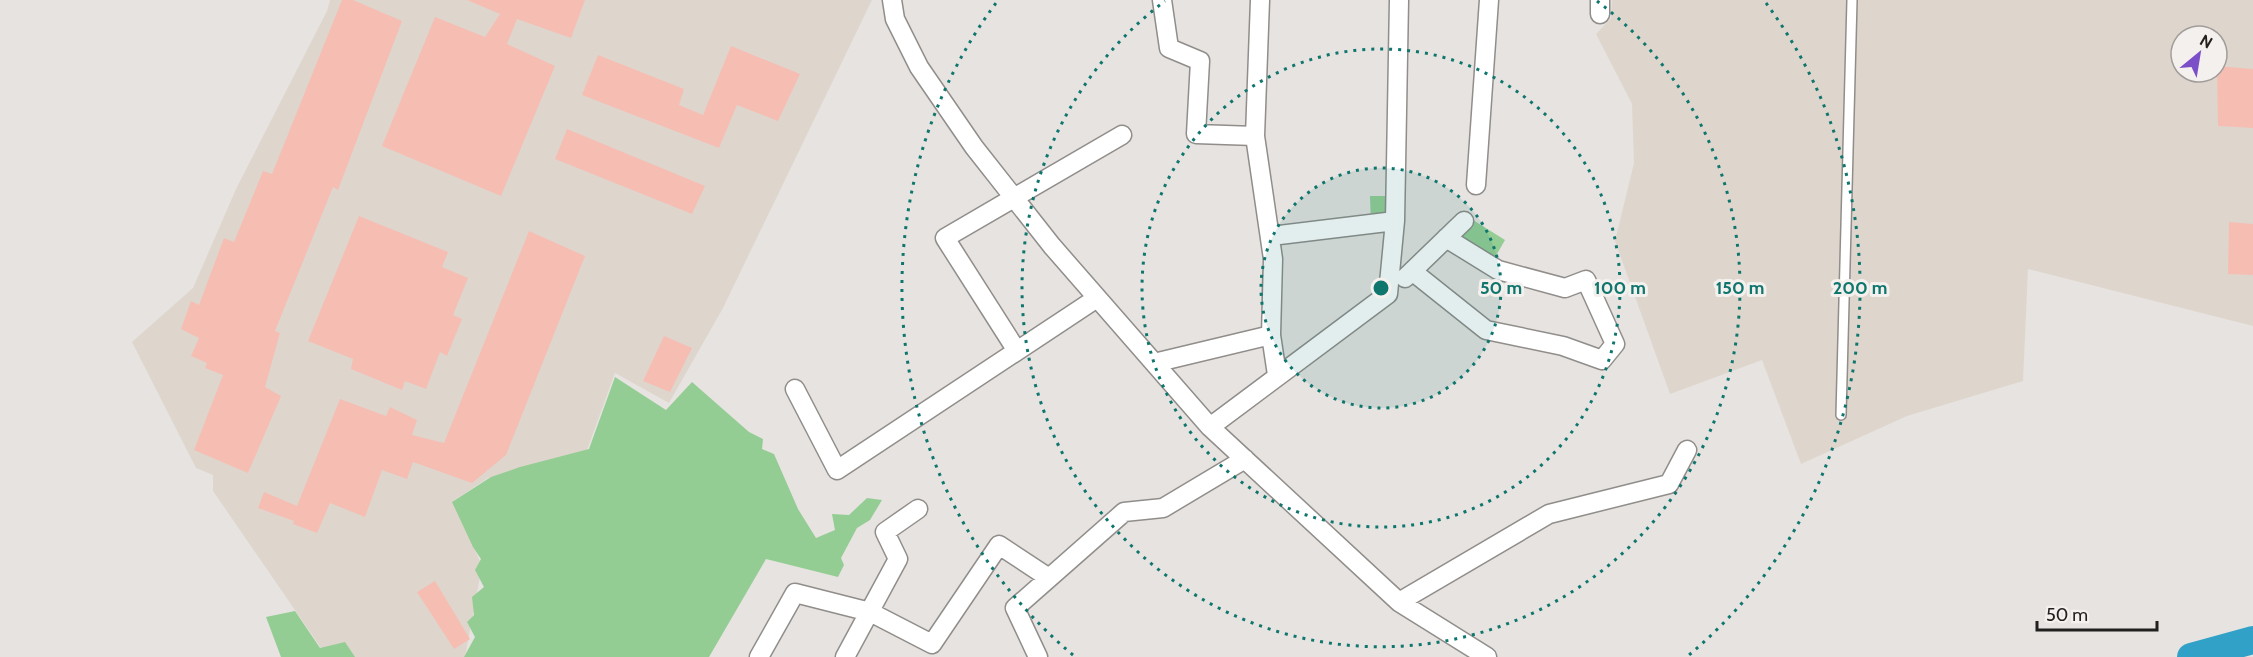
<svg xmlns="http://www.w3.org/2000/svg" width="2253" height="657" viewBox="0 0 2253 657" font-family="Cabin,sans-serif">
<rect width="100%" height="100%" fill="#e6e3e0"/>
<path fill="#ded6cd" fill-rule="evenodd" d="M 330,0 L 872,0 L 723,308 L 669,403 L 615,373 L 587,450 L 488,478 L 453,501 L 482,566 L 465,657 L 354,657 L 321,648 L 213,491 L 213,475 L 196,468 L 132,342 L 193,288 L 236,189 L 327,11 Z
M 1612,0 L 2253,0 L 2253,326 L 2028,269 L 2023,381 L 1907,416 L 1801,464 L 1762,360 L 1670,394 L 1615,241 L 1634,163 L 1632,104 L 1596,34 L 1611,18 ZM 2181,36 L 2217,36 L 2217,72 L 2181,72 Z"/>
<path fill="#94cd94" d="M 1370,196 L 1396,196 L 1395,221 L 1371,224 Z
M 1473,220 L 1505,240 L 1493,261 L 1462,243 L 1462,234 Z
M 615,377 L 666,410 L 692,382 L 749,432 L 763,439 L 762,449 L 774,454 L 798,509 L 816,538 L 835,530 L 832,514 L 849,515 L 867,498 L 882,500 L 870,520 L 857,528 L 841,558 L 844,565 L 838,577 L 766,559 L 709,657 L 464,657 L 475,637 L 467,622 L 474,615 L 472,597 L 484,587 L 475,570 L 481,559 L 473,547 L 452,502 L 491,477 L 520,467 L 589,449 Z
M 295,611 L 320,648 L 345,642 L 355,657 L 281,657 L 266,617 Z"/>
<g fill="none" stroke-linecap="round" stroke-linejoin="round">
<path stroke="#32a1c8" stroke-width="28" d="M 2191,657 L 2253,640"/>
</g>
<path fill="#f6bdb3" d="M 342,0 L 353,0 L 402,21 L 338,190 L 333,187 L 275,331 L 280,333 L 265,387 L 281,396 L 248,473 L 194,450 L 223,375 L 205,368 L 207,363 L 191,356 L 199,338 L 181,329 L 191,301 L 199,305 L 224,238 L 234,242 L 263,171 L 272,174 Z
M 467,0 L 585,0 L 571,38 L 517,19 L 507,44 L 555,66 L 501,196 L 382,146 L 435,17 L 485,37 L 500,14 Z
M 731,46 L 800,74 L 778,121 L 737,105 L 719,148 L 582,95 L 598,55 L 684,89 L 679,105 L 703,115 Z
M 2217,66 L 2253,69 L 2253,128 L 2218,126 Z
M 567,129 L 705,186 L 692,214 L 555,159 Z
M 359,216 L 448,252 L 442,267 L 468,278 L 453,315 L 462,319 L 447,356 L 440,352 L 426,389 L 405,381 L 402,390 L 351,369 L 353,359 L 308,341 Z
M 2229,222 L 2253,224 L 2253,275 L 2228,274 Z
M 529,231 L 585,256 L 506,455 L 472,483 L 413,462 L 407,479 L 382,470 L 365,517 L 330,503 L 317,533 L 293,524 L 294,521 L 258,508 L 264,492 L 297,506 L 340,399 L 386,416 L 390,407 L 417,420 L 412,435 L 444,443 Z
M 664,336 L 692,348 L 670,392 L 643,381 Z
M 435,581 L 470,639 L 454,649 L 417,592 Z"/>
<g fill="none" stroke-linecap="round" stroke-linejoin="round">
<defs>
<path id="service" d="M 1841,415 L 1852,0"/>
<path id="minor" d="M 892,0 L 895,19 L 919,67 L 974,147 L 1052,246 L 1210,427 L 1399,602 L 1487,657
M 1162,0 L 1169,48 L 1200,61 L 1196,134 L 1255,136
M 1260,0 L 1255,136 L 1273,259 L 1271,335 L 1277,375
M 1600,0 L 1600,14
M 1476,185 L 1489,0
M 1271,236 L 1395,221
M 1412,271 L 1486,330 L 1563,346 L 1602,360 L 1615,344 L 1586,280 L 1565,288 L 1498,270 L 1446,238
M 1405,278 L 1464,221
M 1017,351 L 945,238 L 1122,135
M 1154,363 L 1271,335
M 795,389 L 837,470 L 1097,298
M 1210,427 L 1388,294 L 1395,221 L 1399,0
M 1399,602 L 1549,514 L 1669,484 L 1687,450
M 759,657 L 795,593 L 870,612 L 932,644 L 999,545 L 1049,578
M 845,657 L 898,559 L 885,532 L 918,509
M 1038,657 L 1015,608 L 1124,512 L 1163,508 L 1245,459"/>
</defs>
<use href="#service" stroke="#908d8a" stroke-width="12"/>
<use href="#minor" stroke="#908d8a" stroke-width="21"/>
<use href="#service" stroke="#fff" stroke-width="9"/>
<use href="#minor" stroke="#fff" stroke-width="18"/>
</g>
<circle cx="1381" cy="288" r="120" fill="#0f766e" fill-opacity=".12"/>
<g fill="none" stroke="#0f766e" stroke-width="3" stroke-dasharray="3 6">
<circle cx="1381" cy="288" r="120"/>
<circle cx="1381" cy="288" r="239"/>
<path d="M1597 1A359 359 0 1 1 1165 1"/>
<path d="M1073 655A479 479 0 0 1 996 3M1766 3A479 479 0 0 1 1689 655"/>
</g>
<circle cx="1381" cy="288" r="9" fill="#0f766e" stroke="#f4f0ed" stroke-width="3"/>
<g font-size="18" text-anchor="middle" font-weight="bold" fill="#0f766e" stroke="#f4f0ed" stroke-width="6" stroke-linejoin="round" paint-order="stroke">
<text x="1501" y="294">50 m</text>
<text x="1620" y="294">100 m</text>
<text x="1740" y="294">150 m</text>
<text x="1860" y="294">200 m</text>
</g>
<g transform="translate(2199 54) rotate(30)"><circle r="28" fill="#f4f0ed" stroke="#a09d9b" stroke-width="1.5"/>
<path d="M0-4.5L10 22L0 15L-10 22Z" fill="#7b4fc8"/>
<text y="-9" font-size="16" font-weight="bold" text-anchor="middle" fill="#21201f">N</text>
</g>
<path d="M2037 621v9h120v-9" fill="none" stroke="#21201f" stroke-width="3"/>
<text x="2046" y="621" font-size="18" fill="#21201f" stroke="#f4f0ed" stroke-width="4.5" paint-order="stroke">50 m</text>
</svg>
